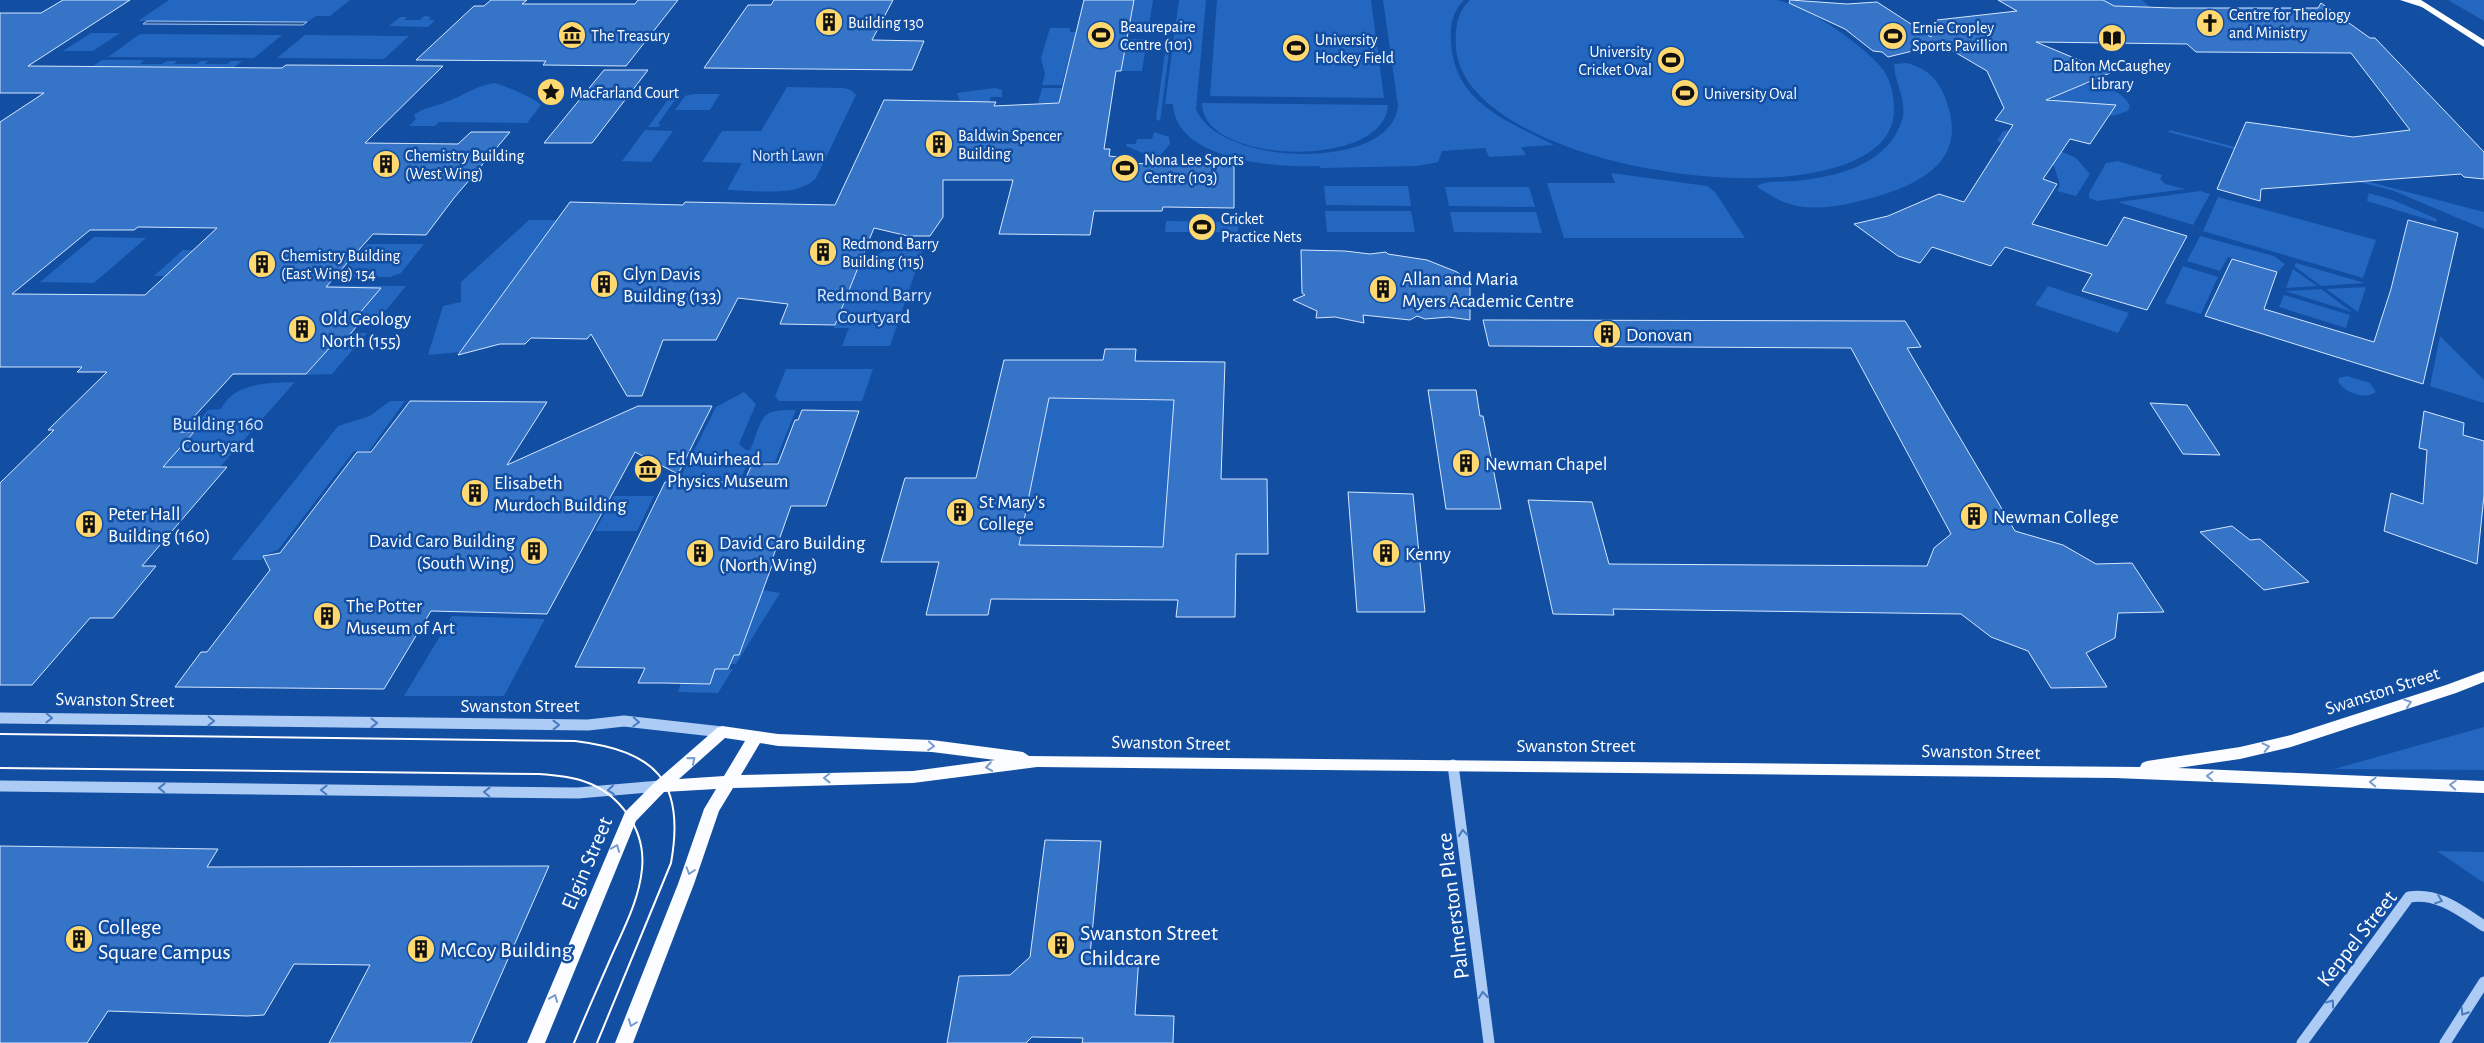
<svg xmlns="http://www.w3.org/2000/svg" width="2484" height="1043" viewBox="0 0 2484 1043" font-family="'Alegreya Sans',sans-serif">
<rect width="100%" height="100%" fill="#124ea2"/>
<path fill="#2467c1" d="M 169,0 L 350,0 L 330,16 L 316,16 L 308,22 L 138,21 Z
M 1134,0 L 1153,0 L 1148,31 L 1128,31 Z
M 1179,0 L 1206,0 L 1196,109 C 1219,167 1392,172 1398,106 L 1383,0 L 1464,0 C 1452,12 1450,26 1451,42 C 1454,103 1508,121 1554,145 L 1521,147 L 1526,155 L 1489,157 L 1485,148 L 1442,151 L 1438,162 L 1417,166 L 1320,168 L 1320,166 C 1278,168 1175,161 1173,104 L 1165,104 Z
M 1217,0 L 1371,0 L 1384,98 L 1210,96 Z
M 1470,0 C 1539,0 1607,0 1675,0 C 1708,0 1743,0 1775,0 C 1804,3 1867,47 1884,71 C 1892,84 1894,97 1894,111 C 1892,231 1465,178 1456,48 C 1455,30 1456,13 1470,0 Z
M 2103,0 L 2142,0 L 2150,7 L 2016,14 L 2013,9 L 2020,13 L 2108,3 Z
M 2448,0 L 2484,0 L 2484,21 Z
M 424,16 L 431,17 L 428,20 L 435,20 L 428,27 L 389,26 L 400,17 L 407,17 L 404,20 L 420,20 Z
M 1050,28 L 1070,28 L 1070,32 L 1076,32 L 1062,85 L 1042,85 L 1045,74 L 1041,58 Z
M 91,33 L 120,33 L 93,51 L 63,51 Z
M 140,34 L 141,34 L 282,35 L 254,58 L 108,57 Z
M 305,35 L 409,36 L 384,59 L 277,58 Z
M 1167,37 L 1171,37 L 1160,121 L 1156,119 Z
M 1127,39 L 1147,39 L 1142,71 L 1121,71 Z
M 102,60 L 144,60 L 140,64 L 162,64 L 167,61 L 177,61 L 174,64 L 197,64 L 201,61 L 208,61 L 205,64 L 227,64 L 231,61 L 242,61 L 233,68 L 93,66 Z
M 1907,63 C 1928,69 1939,80 1946,100 C 1969,161 1921,184 1872,198 C 1849,204 1829,209 1804,207 C 1787,205 1773,198 1759,188 L 1757,186 C 1767,180 1783,182 1795,181 C 1836,177 1888,165 1902,120 C 1908,101 1894,82 1894,64 Z
M 494,83 C 504,85 534,98 541,105 L 527,123 L 439,122 L 435,126 L 409,126 L 416,119 L 414,115 C 424,107 435,107 446,102 C 463,96 475,86 494,83 Z
M 2073,83 C 2092,84 2122,87 2130,106 L 2128,111 L 2112,116 L 2079,105 L 2058,105 L 2049,95 Z
M 787,87 L 843,88 L 851,90 L 856,95 L 816,178 C 798,198 752,190 727,190 L 742,163 L 702,162 L 722,131 L 761,131 Z
M 995,88 L 1002,90 L 1002,97 L 991,97 L 989,102 L 960,101 L 957,93 Z
M 1042,88 L 1069,88 L 1073,103 L 1038,103 Z
M 693,94 L 720,94 L 710,110 L 675,110 L 685,96 Z
M 670,97 L 677,97 L 658,124 L 661,124 L 658,127 L 648,127 Z
M 1202,103 L 1388,105 C 1385,170 1201,165 1202,103 Z
M 645,130 L 673,131 L 651,162 L 622,161 Z
M 2011,130 L 2076,158 L 2090,174 L 2076,196 L 2057,191 L 2060,185 L 2054,166 L 2028,158 L 2030,154 L 1997,141 L 2003,131 Z
M 2170,130 L 2484,212 L 2484,229 L 2394,191 L 2168,132 Z
M 1154,132 L 1169,137 L 1170,144 L 1157,159 L 1126,146 L 1126,144 L 1136,144 L 1137,139 L 1152,139 Z
M 2118,161 L 2162,175 L 2160,179 L 2165,184 L 2185,189 L 2097,201 L 2089,198 L 2089,193 L 2106,163 Z
M 1611,173 L 1707,186 L 1715,192 L 1745,238 L 1564,238 L 1547,183 L 1615,183 Z
M 1324,186 L 1408,186 L 1411,206 L 1326,205 Z
M 1445,187 L 1529,187 L 1535,207 L 1449,206 Z
M 2200,191 L 2210,194 L 2193,225 L 2118,202 Z
M 2369,193 L 2393,200 L 2437,219 L 2436,222 L 2367,201 Z
M 2218,197 L 2376,240 L 2363,278 L 2203,231 Z
M 1325,211 L 1411,211 L 1415,232 L 1327,232 Z
M 1450,212 L 1536,212 L 1542,233 L 1454,232 Z
M 529,220 L 557,220 L 460,352 L 428,355 L 443,306 L 461,302 L 461,282 Z
M 1166,221 L 1239,222 L 1238,232 L 1165,232 Z
M 2200,236 L 2274,256 L 2285,264 L 2278,272 L 2228,257 L 2220,271 L 2187,261 Z
M 94,237 L 146,238 L 94,283 L 40,282 Z
M 905,243 L 925,243 L 890,346 L 842,346 L 849,328 L 834,328 L 862,259 C 878,257 889,246 905,243 Z
M 367,244 L 424,244 L 401,273 L 390,277 L 338,277 Z
M 183,250 L 194,250 L 166,276 L 154,276 Z
M 2296,263 L 2365,283 L 2321,286 L 2294,266 Z
M 2183,266 L 2218,277 L 2201,314 L 2165,303 Z
M 2293,269 L 2317,286 L 2286,288 Z
M 276,285 L 406,286 L 374,325 L 359,325 L 366,316 L 358,315 L 380,288 L 290,287 Z
M 2048,286 L 2129,313 L 2118,333 L 2035,305 Z
M 2366,287 L 2358,312 L 2326,289 Z
M 2321,289 L 2352,312 L 2285,291 Z
M 2284,295 L 2350,315 L 2346,328 L 2279,307 Z
M 351,333 L 367,333 L 332,374 L 306,375 L 333,344 L 342,344 Z
M 2440,336 L 2484,380 L 2484,403 L 2430,386 Z
M 786,369 L 873,369 L 862,401 L 779,401 L 775,396 Z
M 2347,376 L 2370,383 L 2376,392 C 2365,400 2344,393 2338,381 L 2339,378 Z
M 295,382 L 220,467 L 163,467 L 194,433 L 180,432 L 194,416 L 202,417 L 208,410 L 221,409 C 234,382 270,383 295,382 Z
M 744,392 L 756,404 L 739,444 L 746,450 L 750,450 C 764,418 757,409 796,410 L 775,462 L 748,462 L 740,481 L 679,480 L 716,407 Z
M 1049,398 L 1174,400 L 1163,547 L 1019,545 Z
M 390,401 L 405,401 L 369,451 L 354,451 L 278,550 L 267,554 L 261,560 L 231,560 L 338,426 L 370,416 Z
M 614,496 L 654,496 L 637,531 L 595,531 Z
M 763,590 L 780,593 L 736,664 L 730,664 Z
M 452,616 L 545,619 L 504,696 L 404,696 Z
M 715,669 L 733,669 L 718,693 L 678,692 L 681,683 L 710,684 Z
M 2484,727 L 2484,770 L 2334,769 Z
M 2437,851 L 2484,852 L 2484,883 Z"/>
<path fill="#2a5694" stroke="#9ec6f8" d="M 147,21 L 307,22 L 303,25 L 143,24 Z"/>
<path fill="#3674c7" stroke="#d5e7fe" fill-rule="evenodd" d="M 63,0 L 130,0 L 28,66 L 282,68 L 286,65 L 443,66 L 365,143 L 458,144 L 471,132 L 510,132 L 454,198 L 426,235 L 373,234 L 326,287 L 381,288 L 358,315 L 366,315 L 342,344 L 333,344 L 306,374 L 233,374 L 180,432 L 194,432 L 163,467 L 227,467 L 142,566 L 156,566 L 113,618 L 90,618 L 32,685 L 0,685 L 0,483 L 54,430 L 48,430 L 107,372 L 77,372 L 82,367 L 0,367 L 0,122 L 44,93 L 0,93 L 0,13 L 41,13 ZM 138,227 L 217,228 L 145,295 L 12,294 L 90,230 L 134,230 Z
M 491,0 L 527,0 L 522,4 L 635,4 L 638,0 L 678,0 L 626,66 L 543,65 L 546,61 L 416,60 L 474,6 L 484,6 Z
M 774,0 L 893,0 L 872,40 L 924,41 L 912,70 L 704,68 L 748,5 L 771,5 Z
M 1084,0 L 1134,0 L 1121,71 L 1116,71 L 1104,149 L 1110,149 L 1109,156 L 1118,157 L 1118,163 L 1234,166 L 1234,208 L 1163,207 L 1162,211 L 1094,211 L 1090,235 L 999,234 L 1013,180 L 943,180 L 943,217 L 930,236 L 908,236 L 874,228 L 835,325 L 780,324 L 788,304 L 738,298 L 716,340 L 663,340 L 642,396 L 627,396 L 591,334 L 587,339 L 531,338 L 525,344 L 500,344 L 458,355 L 570,202 L 683,205 L 685,202 L 835,205 L 884,100 L 996,102 L 994,106 L 1059,103 Z
M 1790,0 L 1847,4 L 1877,2 L 1931,37 L 1937,20 L 2017,11 L 1998,0 L 2103,0 L 2114,6 L 2174,8 L 2318,8 L 2321,3 L 2370,38 L 2375,38 L 2484,152 L 2484,179 L 2464,177 L 2461,174 L 2261,189 L 2260,201 L 2217,189 L 2246,122 L 2353,137 L 2410,130 L 2351,53 L 2196,52 L 2187,44 L 2036,42 L 2110,73 L 2046,100 L 2116,105 L 2090,144 L 2070,139 L 2043,179 L 2057,184 L 2032,224 L 2107,246 L 2124,217 L 2187,236 L 2147,310 L 2082,291 L 2092,274 L 2005,247 L 1991,266 L 1932,247 L 1920,263 L 1898,256 L 1854,224 L 1888,216 L 1939,194 L 1964,202 L 2013,125 L 1995,120 L 2004,108 L 1987,71 L 1941,44 L 1888,57 L 1882,52 L 1873,51 L 1845,29 L 1789,3 Z
M 604,70 L 648,70 L 592,143 L 544,143 Z
M 2408,220 L 2458,233 L 2423,384 L 2205,316 L 2232,259 L 2277,272 L 2264,309 L 2374,342 L 2391,289 Z
M 1301,250 L 1345,251 L 1370,254 L 1386,252 L 1388,254 L 1427,260 L 1457,272 L 1470,282 L 1470,320 L 1449,317 L 1425,319 L 1417,316 L 1410,320 L 1363,315 L 1364,323 L 1335,317 L 1316,318 L 1317,311 L 1293,300 L 1305,295 L 1302,293 Z
M 1483,320 L 1905,321 L 1921,347 L 1907,348 L 2015,531 L 2063,545 L 2096,564 L 2132,563 L 2164,612 L 2118,613 L 2115,638 L 2086,653 L 2107,687 L 2051,688 L 2028,651 L 1991,637 L 1961,614 L 1613,609 L 1614,615 L 1553,614 L 1528,500 L 1592,502 L 1609,564 L 1927,566 L 1934,548 L 1951,534 L 1851,348 L 1489,346 Z
M 1105,349 L 1136,349 L 1135,361 L 1225,362 L 1221,479 L 1267,479 L 1268,554 L 1236,554 L 1235,617 L 1176,617 L 1178,600 L 991,599 L 988,615 L 926,615 L 939,562 L 881,562 L 905,478 L 976,478 L 1004,360 L 1103,360 ZM 1049,398 L 1174,400 L 1163,547 L 1019,545 Z
M 1428,390 L 1476,390 L 1480,416 L 1483,416 L 1501,509 L 1446,509 Z
M 410,401 L 547,402 L 507,465 L 638,406 L 712,406 L 678,474 L 635,452 L 547,614 L 431,611 L 384,689 L 175,687 L 201,652 L 207,652 L 270,570 L 263,556 L 280,553 L 357,452 L 371,452 Z
M 2150,403 L 2187,405 L 2220,455 L 2183,454 Z
M 802,410 L 859,411 L 826,506 L 791,506 L 772,560 L 774,560 L 739,655 L 734,655 L 728,669 L 715,669 L 710,684 L 663,683 L 638,683 L 645,668 L 575,667 L 665,482 L 744,482 L 752,464 L 778,464 L 795,420 L 798,420 Z
M 2424,411 L 2464,423 L 2463,435 L 2484,441 L 2484,495 L 2477,564 L 2384,531 L 2391,493 L 2423,504 L 2427,450 L 2419,448 Z
M 1348,492 L 1413,494 L 1425,612 L 1357,612 Z
M 2232,526 L 2250,540 L 2260,539 L 2309,582 L 2264,590 L 2200,532 Z
M 1045,840 L 1101,841 L 1090,955 L 1139,956 L 1135,1015 L 1174,1016 L 1173,1043 L 1082,1043 L 1083,1038 L 1032,1037 L 1026,1043 L 947,1043 L 959,976 L 1010,975 L 1030,957 Z
M 0,846 L 218,849 L 207,867 L 549,866 L 471,1043 L 329,1043 L 370,965 L 294,964 L 264,1015 L 247,1016 L 108,1011 L 87,1043 L 0,1043 Z"/>
<g fill="none" stroke-linecap="round" stroke-linejoin="round">
<path stroke="#accbf5" stroke-width="11" d="M 0,718 L 588,725 L 624,721 L 722,732
M 1453,765 L 1489,1043
M 0,786 L 578,793 L 660,786
M 2302,1043 L 2409,897 C 2438,892 2461,911 2484,926
M 2445,1043 L 2484,982"/>
<path fill="#fafcff" fill-rule="evenodd" d="M 2400,0 L 2412,0 L 2429,6 L 2425,8 Z
M 2484,671 L 2484,682 L 2456,693 L 2291,747 L 2240,759 L 2178,768 L 2484,781 L 2484,793 L 2115,778 L 1037,767 L 913,783 L 733,788 L 719,811 L 694,884 L 633,1043 L 615,1043 L 678,884 L 704,809 L 716,789 L 664,792 L 636,821 L 545,1043 L 527,1043 L 625,812 L 655,782 L 717,728 L 722,726 L 778,734 L 932,740 L 1023,752 L 1029,756 L 2140,767 L 2142,763 L 2147,761 L 2240,747 L 2291,735 L 2446,685 ZM 725,738 L 745,741 L 724,776 L 679,779 ZM 760,743 L 778,746 L 932,752 L 995,760 L 913,771 L 741,775 Z"/>
<path fill="#fff" fill-rule="evenodd" d="M 2411,0 L 2421,0 L 2484,40 L 2484,47 Z"/>
<path stroke="#fff" stroke-width="2" d="M 0,734 L 575,741 C 655,751 686,780 671,863 L 597,1043
M 0,768 L 538,774 C 553,775 569,776 583,781 C 620,793 646,830 642,869 C 639,900 624,928 612,955 C 599,985 586,1014 574,1043"/>
</g>
<defs><path id="oneway-chevron" d="M-2-3.5L2.5 0L-2 3.5" fill="none" stroke-width="1.6" stroke-linecap="round" stroke-linejoin="round" transform="scale(1.25)"/></defs>
<g stroke="#7a9ccc">
<use href="#oneway-chevron" transform="translate(2408 703) rotate(-18)"/>
<use href="#oneway-chevron" transform="translate(931 746) rotate(5)"/>
<use href="#oneway-chevron" transform="translate(2266 747) rotate(-13)"/>
<use href="#oneway-chevron" transform="translate(692 760) rotate(-40)"/>
<use href="#oneway-chevron" transform="translate(989 767) rotate(172)"/>
<use href="#oneway-chevron" transform="translate(2210 776) rotate(-178)"/>
<use href="#oneway-chevron" transform="translate(827 778) rotate(179)"/>
<use href="#oneway-chevron" transform="translate(2373 782) rotate(-178)"/>
<use href="#oneway-chevron" transform="translate(2453 785) rotate(-177)"/>
<use href="#oneway-chevron" transform="translate(616 848) rotate(-68)"/>
<use href="#oneway-chevron" transform="translate(690 871) rotate(108)"/>
<use href="#oneway-chevron" transform="translate(554 998) rotate(-68)"/>
<use href="#oneway-chevron" transform="translate(632 1023) rotate(111)"/>
</g>
<g stroke="#487abf">
<use href="#oneway-chevron" transform="translate(49 718) rotate(1)"/>
<use href="#oneway-chevron" transform="translate(211 721) rotate(1)"/>
<use href="#oneway-chevron" transform="translate(636 722) rotate(3)"/>
<use href="#oneway-chevron" transform="translate(374 723) rotate(1)"/>
<use href="#oneway-chevron" transform="translate(556 725)"/>
<use href="#oneway-chevron" transform="translate(162 788) rotate(-179)"/>
<use href="#oneway-chevron" transform="translate(324 790) rotate(-179)"/>
<use href="#oneway-chevron" transform="translate(611 790) rotate(175)"/>
<use href="#oneway-chevron" transform="translate(487 792) rotate(-179)"/>
<use href="#oneway-chevron" transform="translate(1463 833) rotate(-97)"/>
<use href="#oneway-chevron" transform="translate(2439 900) rotate(21)"/>
<use href="#oneway-chevron" transform="translate(1483 995) rotate(-97)"/>
<use href="#oneway-chevron" transform="translate(2331 1003) rotate(-54)"/>
<use href="#oneway-chevron" transform="translate(2464 1012) rotate(123)"/>
</g>
<defs>
<symbol id="building-disc" viewBox="-11 -11 22 22"><circle r="9.5" fill="#ffd970" stroke="#124ea2"/><path d="M-4-6H4V6H1V3H-1V6H-4ZM-2.5-4.3h1.7v1.8h-1.7ZM.8-4.3h1.7v1.8H.8ZM-2.5-1h1.7V.8h-1.7ZM.8-1h1.7V.8H.8Z" fill="#111"/></symbol>
<symbol id="church-disc" viewBox="-11 -11 22 22"><circle r="9.5" fill="#ffd970" stroke="#124ea2"/><path d="M-1.2-6h2.4v3.5h3.3v2.4h-3.3V6h-2.4V-.1h-3.3v-2.4h3.3Z" fill="#111"/></symbol>
<symbol id="museum-disc" viewBox="-11 -11 22 22"><circle r="9.5" fill="#ffd970" stroke="#124ea2"/><path d="M0-6L6-3V-2H-6V-3ZM-5-1h2V3h-2ZM-1-1h2V3h-2ZM3-1h2V3H3ZM-6 4H6V6H-6Z" fill="#111"/></symbol>
<symbol id="stadium-disc" viewBox="-11 -11 22 22"><circle r="9.5" fill="#ffd970" stroke="#124ea2"/><path d="M0-5a6.5 5 0 1 0 0 10a6.5 5 0 1 0 0-10ZM-3.5-1.8h7v3.6h-7Z" fill="#111"/></symbol>
<symbol id="library-disc" viewBox="-11 -11 22 22"><circle r="9.5" fill="#ffd970" stroke="#124ea2"/><path d="M-6-4Q-3-5.5-.7-3.5V5Q-3 3-6 4ZM6-4Q3-5.5 .7-3.5V5Q3 3 6 4Z" fill="#111"/></symbol>
<symbol id="sight-disc" viewBox="-11 -11 22 22"><circle r="9.5" fill="#ffd970" stroke="#124ea2"/><path d="M0-6L1.8-2.2L6-1.7L2.9 1.2L3.7 5.4L0 3.3L-3.7 5.4L-2.9 1.2L-6-1.7L-1.8-2.2Z" fill="#111"/></symbol>
</defs>
<g fill-rule="evenodd">
<use href="#building-disc" x="813" y="6" width="32" height="32"/>
<use href="#church-disc" x="2194" y="7" width="32" height="32"/>
<use href="#museum-disc" x="556" y="19" width="32" height="32"/>
<use href="#stadium-disc" x="1085" y="19" width="32" height="32"/>
<use href="#stadium-disc" x="1877" y="20" width="32" height="32"/>
<use href="#library-disc" x="2096" y="22" width="32" height="32"/>
<use href="#stadium-disc" x="1280" y="32" width="32" height="32"/>
<use href="#stadium-disc" x="1655" y="44" width="32" height="32"/>
<use href="#sight-disc" x="535" y="76" width="32" height="32"/>
<use href="#stadium-disc" x="1669" y="77" width="32" height="32"/>
<use href="#building-disc" x="923" y="128" width="32" height="32"/>
<use href="#building-disc" x="370" y="148" width="32" height="32"/>
<use href="#stadium-disc" x="1109" y="152" width="32" height="32"/>
<use href="#stadium-disc" x="1186" y="211" width="32" height="32"/>
<use href="#building-disc" x="807" y="236" width="32" height="32"/>
<use href="#building-disc" x="246" y="248" width="32" height="32"/>
<use href="#building-disc" x="588" y="268" width="32" height="32"/>
<use href="#building-disc" x="1367" y="273" width="32" height="32"/>
<use href="#building-disc" x="286" y="313" width="32" height="32"/>
<use href="#building-disc" x="1591" y="318" width="32" height="32"/>
<use href="#building-disc" x="1450" y="447" width="32" height="32"/>
<use href="#museum-disc" x="632" y="453" width="32" height="32"/>
<use href="#building-disc" x="459" y="477" width="32" height="32"/>
<use href="#building-disc" x="944" y="496" width="32" height="32"/>
<use href="#building-disc" x="1958" y="500" width="32" height="32"/>
<use href="#building-disc" x="73" y="508" width="32" height="32"/>
<use href="#building-disc" x="518" y="535" width="32" height="32"/>
<use href="#building-disc" x="684" y="537" width="32" height="32"/>
<use href="#building-disc" x="1370" y="537" width="32" height="32"/>
<use href="#building-disc" x="311" y="600" width="32" height="32"/>
<use href="#building-disc" x="63" y="923" width="32" height="32"/>
<use href="#building-disc" x="1045" y="929" width="32" height="32"/>
<use href="#building-disc" x="405" y="933" width="32" height="32"/>
</g>
<g text-anchor="middle" stroke-width="5" stroke-linejoin="round" paint-order="stroke">
<g font-size="16" fill="#fff" stroke="#124ea2" text-anchor="start">
<text x="2229" y="20">Centre for Theology<tspan x="2229" dy="18">and Ministry</tspan></text>
<text x="848" y="28">Building 130</text>
<text x="1120" y="32">Beaurepaire<tspan x="1120" dy="18">Centre (101)</tspan></text>
<text x="1912" y="33">Ernie Cropley<tspan x="1912" dy="18">Sports Pavillion</tspan></text>
<text x="591" y="41">The Treasury</text>
<text x="1315" y="45">University<tspan x="1315" dy="18">Hockey Field</tspan></text>
<text x="1652" y="57" text-anchor="end">University<tspan x="1652" dy="18">Cricket Oval</tspan></text>
<text x="2112" y="71" text-anchor="middle">Dalton McCaughey<tspan x="2112" dy="18">Library</tspan></text>
<text x="570" y="98">MacFarland Court</text>
<text x="1704" y="99">University Oval</text>
<text x="958" y="141">Baldwin Spencer<tspan x="958" dy="18">Building</tspan></text>
<text x="405" y="161">Chemistry Building<tspan x="405" dy="18">(West Wing)</tspan></text>
<text x="1144" y="165">Nona Lee Sports<tspan x="1144" dy="18">Centre (103)</tspan></text>
<text x="1221" y="224">Cricket<tspan x="1221" dy="18">Practice Nets</tspan></text>
<text x="842" y="249">Redmond Barry<tspan x="842" dy="18">Building (115)</tspan></text>
<text x="281" y="261">Chemistry Building<tspan x="281" dy="18">(East Wing) 154</tspan></text>
</g>
<g font-size="16" fill="#d5e7fe" stroke="#124ea2">
<text x="788" y="161">North Lawn</text>
</g>
<g font-size="19" fill="#fff" stroke="#124ea2" text-anchor="start">
<text x="623" y="280">Glyn Davis<tspan x="623" dy="22">Building (133)</tspan></text>
<text x="1402" y="285">Allan and Maria<tspan x="1402" dy="22">Myers Academic Centre</tspan></text>
<text x="321" y="325">Old Geology<tspan x="321" dy="22">North (155)</tspan></text>
<text x="1626" y="341">Donovan</text>
<text x="667" y="465">Ed Muirhead<tspan x="667" dy="22">Physics Museum</tspan></text>
<text x="1485" y="470">Newman Chapel</text>
<text x="494" y="489">Elisabeth<tspan x="494" dy="22">Murdoch Building</tspan></text>
<text x="979" y="508">St Mary's<tspan x="979" dy="22">College</tspan></text>
<text x="108" y="520">Peter Hall<tspan x="108" dy="22">Building (160)</tspan></text>
<text x="1993" y="523">Newman College</text>
<text x="515" y="547" text-anchor="end">David Caro Building<tspan x="515" dy="22">(South Wing)</tspan></text>
<text x="719" y="549">David Caro Building<tspan x="719" dy="22">(North Wing)</tspan></text>
<text x="1405" y="560">Kenny</text>
<text x="346" y="612">The Potter<tspan x="346" dy="22">Museum of Art</tspan></text>
</g>
<g font-size="19" fill="#d5e7fe" stroke="#124ea2">
<text x="874" y="301">Redmond Barry<tspan x="874" dy="22">Courtyard</tspan></text>
<text x="218" y="430">Building 160<tspan x="218" dy="22">Courtyard</tspan></text>
</g>
<g font-size="19" fill="#fff" stroke="#124ea2">
<text transform="translate(2382 690) rotate(-18)" y="7">Swanston Street</text>
<text transform="translate(115 699) rotate(1)" y="7">Swanston Street</text>
<text x="520" y="712">Swanston Street</text>
<text transform="translate(1171 742) rotate(1)" y="7">Swanston Street</text>
<text x="1576" y="752">Swanston Street</text>
<text transform="translate(1981 751) rotate(1)" y="7">Swanston Street</text>
</g>
<g font-size="22" fill="#fff" stroke="#124ea2">
<text transform="translate(586 863) rotate(-67)" y="8">Elgin Street</text>
<text transform="translate(1452 906) rotate(-97)" y="8">Palmerston Place</text>
<text transform="translate(2356 938) rotate(-52)" y="8">Keppel Street</text>
</g>
<g font-size="22" fill="#fff" stroke="#124ea2" text-anchor="start">
<text x="98" y="934">College<tspan x="98" dy="25">Square Campus</tspan></text>
<text x="1080" y="940">Swanston Street<tspan x="1080" dy="25">Childcare</tspan></text>
<text x="440" y="957">McCoy Building</text>
</g>
</g>
</svg>
